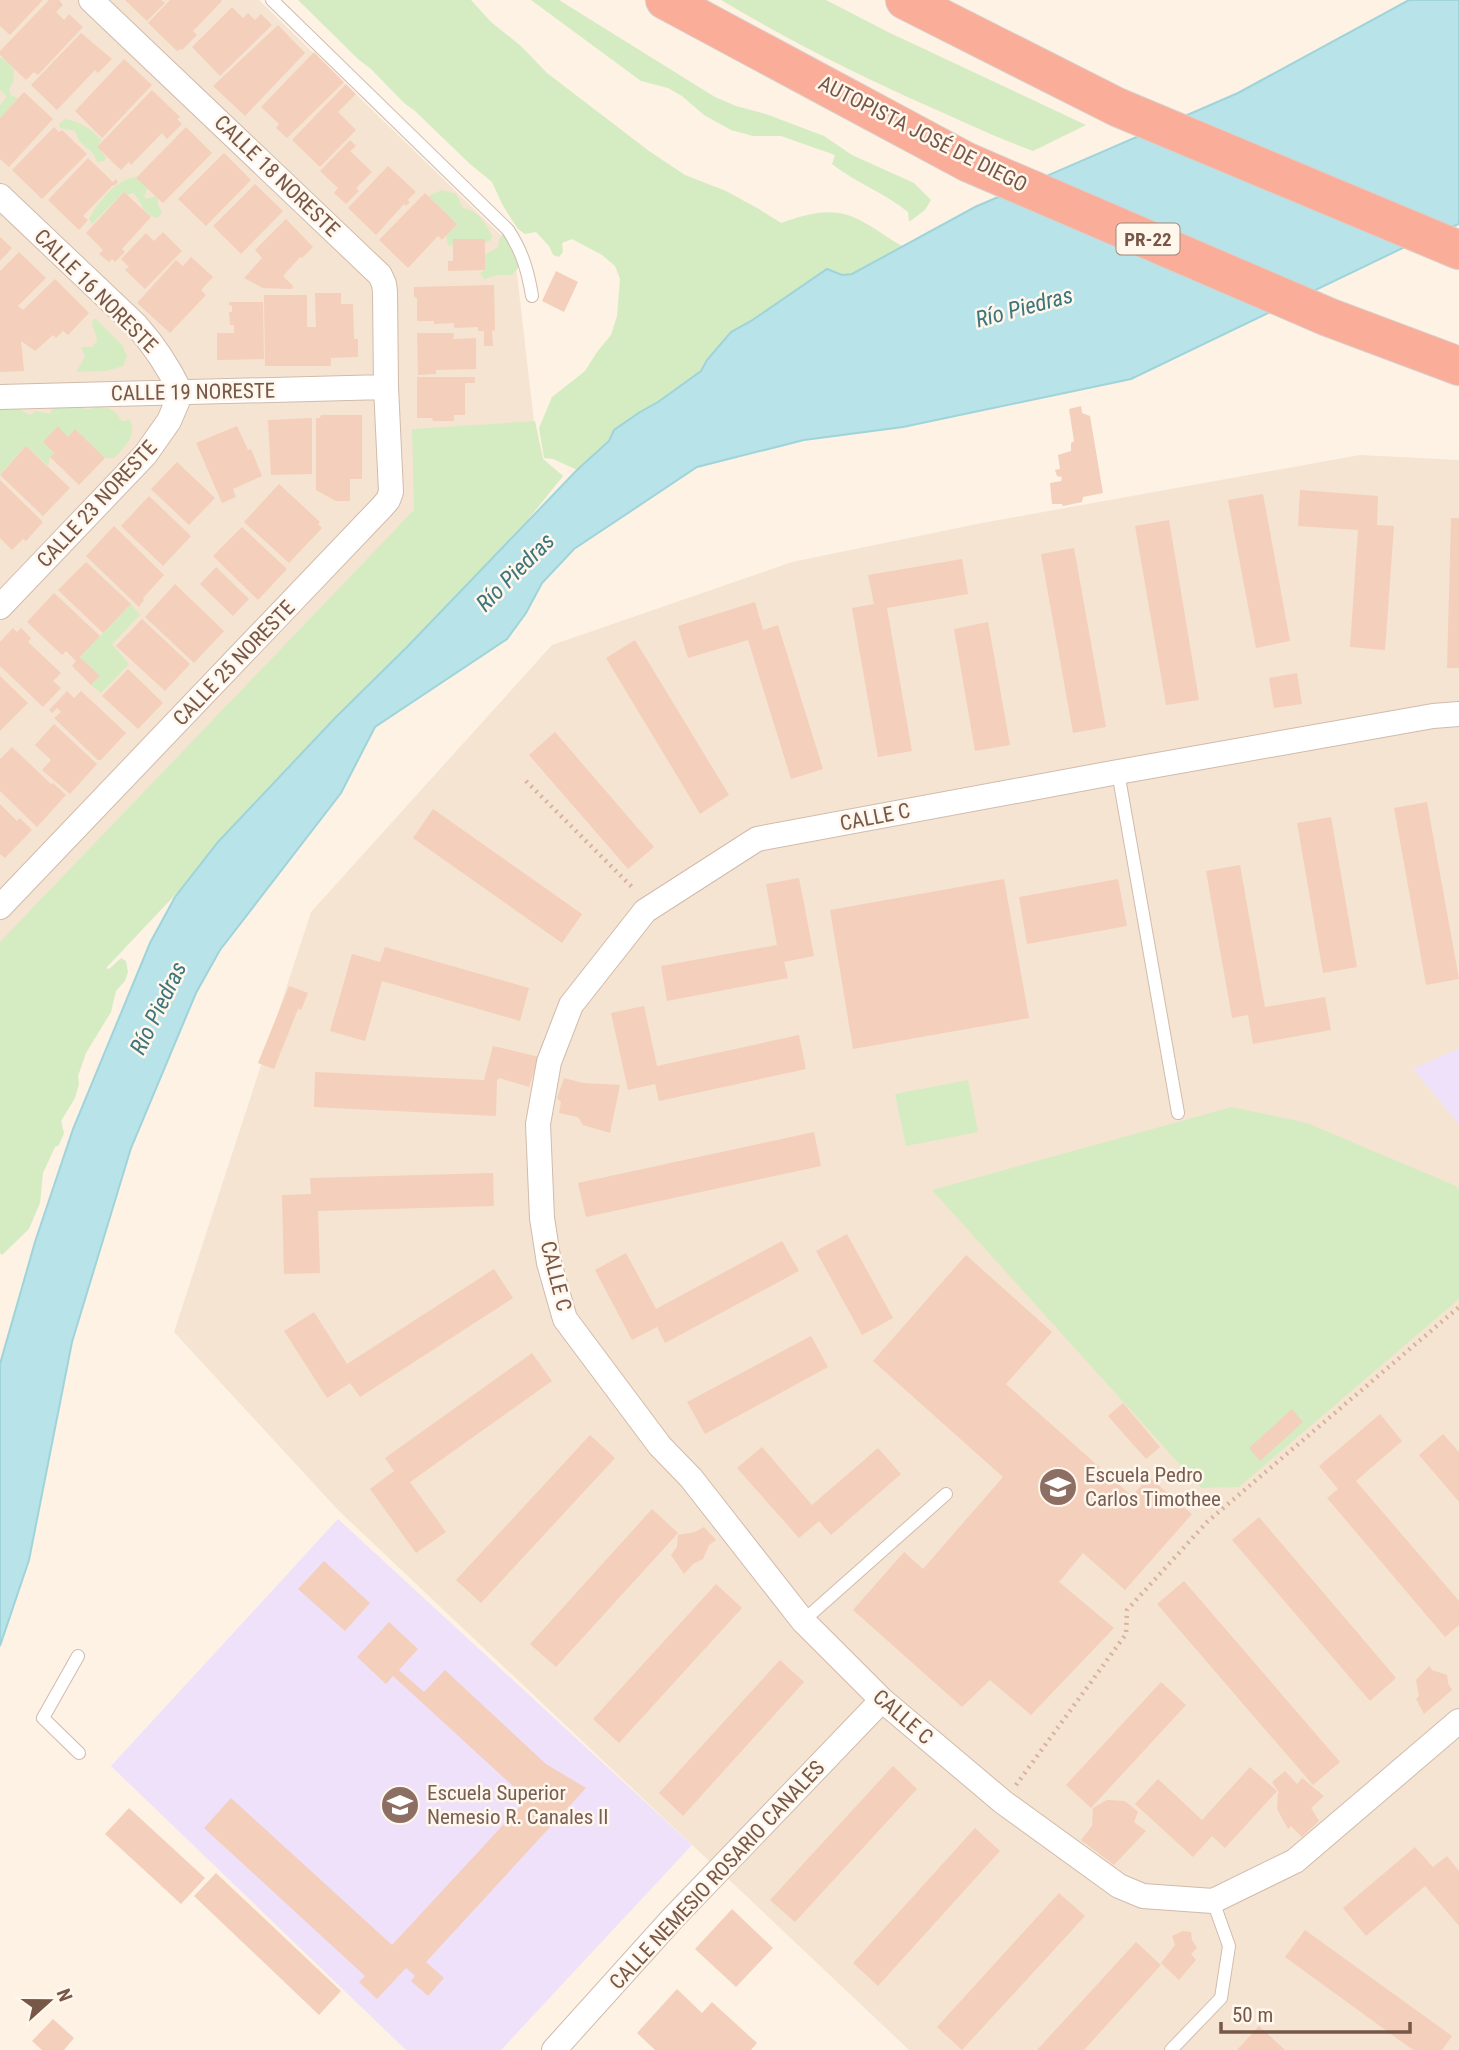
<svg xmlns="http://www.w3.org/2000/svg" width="1459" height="2050" viewBox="0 0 1459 2050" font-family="'Roboto Condensed',sans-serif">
<rect width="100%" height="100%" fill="#fdf2e4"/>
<path fill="#f5e4d2" d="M 0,0 L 259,0 L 514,248 L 534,422 L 543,459 L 563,476 L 517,533 L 80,995 L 0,1143 Z
M 1360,455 L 1459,460 L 1459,2050 L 909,2050 L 338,1510 L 174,1332 L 311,912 L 552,645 L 792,562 L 982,523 Z"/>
<path fill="#efe1fa" d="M 1459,1048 L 1459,1124 L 1413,1069 Z
M 338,1519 L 692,1845 L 501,2050 L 406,2050 L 111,1766 Z"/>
<path fill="#d5ecc2" d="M 298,0 L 471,0 L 491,22 L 521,46 L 547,73 L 649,151 L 685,175 L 726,191 L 759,209 L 781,223 C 810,213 836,205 865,223 C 878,230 889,239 902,246 L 852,274 L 842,275 L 827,269 L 751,321 L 731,332 L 707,360 L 701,371 L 658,402 L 640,412 L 577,470 L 553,459 L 544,458 L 539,428 L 552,397 L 585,371 L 597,352 L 611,335 L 617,316 L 620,279 L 615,266 L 602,255 L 572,239 L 562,243 L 563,252 L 559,257 L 553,255 L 549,246 L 536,232 L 525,234 L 518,229 L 503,206 L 492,182 L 470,164 L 415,111 L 404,103 L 371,69 L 358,59 Z
M 531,0 L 559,0 L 715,97 L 736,106 L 766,114 L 824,136 L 852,155 L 914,183 L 931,200 L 925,210 L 909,222 L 908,212 C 885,193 856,183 832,164 L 835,155 L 781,136 L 753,136 L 731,130 L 704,115 L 682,96 L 668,88 L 641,81 Z
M 721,0 L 826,0 L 888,32 L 1086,125 L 1033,151 C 997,138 964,122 930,107 C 858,75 788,40 721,0 Z
M 0,58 L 3,58 L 14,69 L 13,83 L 9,89 L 11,95 L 18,98 L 0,118 L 0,105 L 7,97 L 0,90 Z
M 65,119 C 79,122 91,128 101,140 L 98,147 L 106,158 L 104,161 L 97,162 L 93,153 L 79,141 L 75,131 L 60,128 L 59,124 Z
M 134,177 L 136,178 L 148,188 L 144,196 L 146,199 L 156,196 L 158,198 L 158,205 L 162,212 L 158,218 C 141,214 144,204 133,193 L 127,195 L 124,192 L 92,224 L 89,219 C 98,203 114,181 134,177 Z
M 442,190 L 456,194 L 463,208 C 479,211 485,223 492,236 L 491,240 L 485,243 L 485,239 L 454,239 L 454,246 L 448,245 L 446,236 L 457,224 L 428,196 Z
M 503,234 L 508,237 L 519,267 L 512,275 L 498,275 L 484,279 L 480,273 L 485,270 L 485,255 L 498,247 L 499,240 Z
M 93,319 L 96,319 L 123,346 L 127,357 L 123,366 L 106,371 L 76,372 L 85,357 L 81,347 L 92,347 L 97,341 C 97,333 90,327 93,319 Z
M 78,405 L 88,410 C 102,402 114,408 122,421 L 130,420 C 138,436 124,447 114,458 L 105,458 L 76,430 L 68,437 L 58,427 L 43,442 L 54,453 L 50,457 L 48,466 L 26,446 L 0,474 L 0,408 L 14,406 L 30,415 L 36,411 L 51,414 L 51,410 L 58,406 Z
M 535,421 L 543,459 L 563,476 L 517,533 L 106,968 L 109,969 L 121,958 L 126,961 L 128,972 L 125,981 L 116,991 L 111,1012 L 86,1053 L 78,1076 L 79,1084 L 75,1098 L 61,1121 L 64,1133 L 59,1145 L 55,1147 L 43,1173 L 40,1203 L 29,1229 L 2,1255 L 0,1253 L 0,942 L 414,510 L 412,429 Z
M 131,604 L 140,615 L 112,644 L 129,664 L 101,693 L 91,685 L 100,676 L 80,657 Z
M 968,1080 L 978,1132 L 906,1146 L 895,1094 Z
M 1232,1107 L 1307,1123 L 1456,1186 L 1459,1189 L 1459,1299 L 1239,1487 L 1201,1488 L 932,1190 Z"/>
<path fill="#b8e3e8" stroke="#9ed4da" stroke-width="2" d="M 1409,0 L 1459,0 L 1459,224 L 1411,244 L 1131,379 L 903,427 L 804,440 L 697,467 L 574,549 L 542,583 L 526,613 L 507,639 L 375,727 L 341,793 L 220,950 L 196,993 L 131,1148 L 72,1342 L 29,1560 L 0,1646 L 0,1364 L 35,1242 L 73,1129 L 150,943 L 175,897 L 218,842 L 335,718 L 408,646 L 577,470 L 609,441 L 614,430 L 640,412 L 658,402 L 701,371 L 707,360 L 731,332 L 751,321 L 827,269 L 842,275 L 852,274 L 975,207 L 1238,93 Z"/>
<path fill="#f4cfbb" d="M 0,0 L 43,0 L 10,35 L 0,26 Z
M 49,0 L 59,0 L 63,5 L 56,12 L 64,20 L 69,14 L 83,27 L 38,75 L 34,72 L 26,80 L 0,55 L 0,51 Z
M 125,0 L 161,0 L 165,3 L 147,21 Z
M 170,0 L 221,0 L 222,1 L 193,31 L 197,35 L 182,50 L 180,49 L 177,51 L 148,23 Z
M 232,7 L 243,18 L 248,13 L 255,20 L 261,14 L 272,25 L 220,76 L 192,47 Z
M 278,25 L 305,53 L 245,116 L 213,86 Z
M 81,33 L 112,59 L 98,73 L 95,70 L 57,110 L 31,85 Z
M 314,52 L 344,82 L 287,138 L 276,128 L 279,124 L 261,107 Z
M 124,59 L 152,85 L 102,138 L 75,111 Z
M 346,84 L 356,94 L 338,112 L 356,130 L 320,167 L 292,140 Z
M 152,90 L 180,117 L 177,119 L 182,124 L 167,139 L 162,133 L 131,165 L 129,162 L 121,170 L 97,147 Z
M 24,92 L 53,119 L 9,167 L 0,159 L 0,118 Z
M 54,127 L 59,132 L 62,130 L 87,154 L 42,199 L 12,170 Z
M 186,127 L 212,153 L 163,203 L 136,178 Z
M 350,140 L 356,146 L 350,151 L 372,172 L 356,188 L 359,191 L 346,204 L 334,193 L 338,188 L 320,171 Z
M 224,153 L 251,180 L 206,226 L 178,199 Z
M 88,158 L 113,182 L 116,179 L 118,182 L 114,186 L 113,185 L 83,216 L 88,220 L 79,230 L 48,200 Z
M 388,166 L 416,192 L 407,200 L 410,202 L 406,206 L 404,204 L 376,235 L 348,208 Z
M 255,184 L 283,211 L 241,254 L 213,226 Z
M 124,192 L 151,217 L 122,249 L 125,252 L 115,262 L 112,259 L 109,262 L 99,254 L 103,250 L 86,233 Z
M 425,193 L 457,224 L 442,240 L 438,236 L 408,268 L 379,240 Z
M 286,219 L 313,247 L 302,258 L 300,257 L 283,276 L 293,286 L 292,289 L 263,288 L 244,278 L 262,258 L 255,250 Z
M 163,232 L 182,251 L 145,289 L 125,270 L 129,267 L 121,259 L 146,233 L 154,241 Z
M 0,237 L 12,248 L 0,261 Z
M 453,239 L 485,239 L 485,270 L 448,271 L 448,261 L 453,261 Z
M 19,252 L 46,278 L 18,306 L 23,310 L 55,279 L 89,313 L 68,335 L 63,331 L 56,338 L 53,335 L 35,351 L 21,341 L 24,371 L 0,372 L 0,271 Z
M 191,257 L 213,277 L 201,290 L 206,295 L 170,333 L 137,303 L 176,260 L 183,266 Z
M 556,271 L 578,282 L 564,312 L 542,301 Z
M 494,285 L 495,330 L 492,331 L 493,346 L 484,346 L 484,331 L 478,331 L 478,327 L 454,328 L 454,323 L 434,324 L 434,321 L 417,321 L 417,298 L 414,297 L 414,287 Z
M 315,293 L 341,293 L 341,304 L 353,304 L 354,339 L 358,339 L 358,357 L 331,358 L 331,366 L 265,366 L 264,295 L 307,295 L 307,327 L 316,327 Z
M 229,302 L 263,302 L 264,359 L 217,360 L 217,333 L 234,333 L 234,325 L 230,325 L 229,312 L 232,312 L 232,306 L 229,305 Z
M 417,333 L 454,333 L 453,339 L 476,338 L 476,369 L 436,370 L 436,374 L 418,375 Z
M 417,377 L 475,377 L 475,383 L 465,383 L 465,415 L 454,415 L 454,421 L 433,421 L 432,418 L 417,418 Z
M 1081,406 L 1082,413 L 1090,416 L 1103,493 L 1083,497 L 1082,502 L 1063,506 L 1062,504 L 1052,504 L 1050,483 L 1061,481 L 1062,477 L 1057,476 L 1055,470 L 1060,469 L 1058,455 L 1071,451 L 1071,443 L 1074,441 L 1069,409 Z
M 321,415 L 362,415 L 362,479 L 350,479 L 350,501 L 336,501 L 316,490 L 316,418 L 320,418 Z
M 312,418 L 312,474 L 271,475 L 268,420 Z
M 58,426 L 68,437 L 75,429 L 105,458 L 79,485 L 50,457 L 54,453 L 43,442 Z
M 237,426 L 248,450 L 251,449 L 262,476 L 233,489 L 236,497 L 222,503 L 196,443 Z
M 26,446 L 70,488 L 43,516 L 0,475 Z
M 177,462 L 215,498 L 189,525 L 151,489 Z
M 0,480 L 43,522 L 26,541 L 23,539 L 12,550 L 0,538 Z
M 279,484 L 320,522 L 318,524 L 322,528 L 289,563 L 244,522 Z
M 1300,490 L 1378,496 L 1377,525 L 1394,526 L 1385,650 L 1350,647 L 1358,530 L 1298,526 Z
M 1263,494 L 1290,641 L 1256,648 L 1228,500 Z
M 149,496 L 191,536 L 163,566 L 121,526 Z
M 1451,518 L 1459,518 L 1459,668 L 1447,668 Z
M 1169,520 L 1199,700 L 1166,705 L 1135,526 Z
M 114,526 L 164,575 L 143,598 L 144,600 L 139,607 L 86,556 Z
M 242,527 L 287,569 L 258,600 L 213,556 Z
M 1074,548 L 1106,727 L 1073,733 L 1041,554 Z
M 962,559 L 968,594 L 887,608 L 912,751 L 878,757 L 852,608 L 874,604 L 868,575 Z
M 86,562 L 131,604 L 103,633 L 58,590 Z
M 216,567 L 249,599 L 233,616 L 200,584 Z
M 175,584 L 224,631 L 194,663 L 145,617 Z
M 54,593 L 100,636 L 80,657 L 100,676 L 91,685 L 72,666 L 76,661 L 66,651 L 62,655 L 27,622 Z
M 755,602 L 763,630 L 778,625 L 823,769 L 791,779 L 748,640 L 688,658 L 678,626 Z
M 142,619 L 190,664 L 165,691 L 116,646 Z
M 988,622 L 1010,745 L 975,751 L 954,629 Z
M 13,628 L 17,632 L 21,628 L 31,638 L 28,642 L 61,673 L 53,681 L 61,688 L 43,707 L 0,666 L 0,642 Z
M 635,640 L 729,795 L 700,814 L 606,658 Z
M 128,669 L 163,703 L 138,729 L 102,696 Z
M 1297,673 L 1302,704 L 1274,708 L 1269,678 Z
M 0,676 L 28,703 L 0,731 Z
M 67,691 L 74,698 L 81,691 L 126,733 L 101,760 L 98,760 L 54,718 L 61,712 L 57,708 L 52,713 L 49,710 Z
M 54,724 L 97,764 L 70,794 L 42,770 L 51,760 L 35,745 Z
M 555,732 L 654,847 L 628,869 L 529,755 Z
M 12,747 L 51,784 L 53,783 L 66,795 L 37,827 L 0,791 L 0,759 Z
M 1427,802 L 1459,979 L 1426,985 L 1394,808 Z
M 0,804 L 17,821 L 20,818 L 32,830 L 5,858 L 0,854 Z
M 433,809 L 582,914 L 562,943 L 413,838 Z
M 1331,817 L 1357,967 L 1323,973 L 1297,823 Z
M 1240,865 L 1265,1007 L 1325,997 L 1331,1030 L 1253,1044 L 1248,1015 L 1232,1018 L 1206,871 Z
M 799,878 L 814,956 L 784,962 L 788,978 L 667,1001 L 661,966 L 777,945 L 766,884 Z
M 1004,879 L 1029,1018 L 853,1049 L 830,910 Z
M 1118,879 L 1127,926 L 1027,944 L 1019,897 Z
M 385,947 L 529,988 L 520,1021 L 382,981 L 365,1041 L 330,1031 L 352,954 L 380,962 Z
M 289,986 L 308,993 L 301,1010 L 298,1009 L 274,1069 L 258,1063 Z
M 644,1006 L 657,1066 L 799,1035 L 806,1069 L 659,1101 L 655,1084 L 628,1090 L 611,1013 Z
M 493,1046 L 539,1057 L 529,1087 L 499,1078 L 497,1080 L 496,1116 L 314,1107 L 315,1072 L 484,1080 Z
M 564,1078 L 583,1083 L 620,1085 L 610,1133 L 583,1125 L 578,1117 L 559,1113 L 561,1102 L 557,1098 Z
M 814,1132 L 821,1166 L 586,1217 L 578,1183 Z
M 493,1173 L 494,1206 L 318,1211 L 320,1273 L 284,1274 L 282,1195 L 311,1194 L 310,1178 Z
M 847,1234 L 893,1318 L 862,1335 L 816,1251 Z
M 782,1241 L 799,1271 L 665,1343 L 657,1327 L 632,1340 L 595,1270 L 626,1253 L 656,1309 Z
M 966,1255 L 1052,1332 L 1006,1384 L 1132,1496 L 1149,1477 L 1192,1514 L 1125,1590 L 1083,1553 L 1059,1582 L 1114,1628 L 1031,1715 L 990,1680 L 962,1707 L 853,1610 L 904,1552 L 923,1569 L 1003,1477 L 873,1361 Z
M 494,1269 L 513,1298 L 360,1397 L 350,1383 L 327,1398 L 284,1331 L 314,1312 L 347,1364 Z
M 811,1336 L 828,1367 L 705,1434 L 687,1402 Z
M 532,1353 L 552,1381 L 410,1482 L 446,1532 L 416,1553 L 370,1489 L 394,1471 L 385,1458 Z
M 1123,1403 L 1160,1447 L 1146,1459 L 1108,1416 Z
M 1292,1409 L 1303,1422 L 1260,1461 L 1249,1448 Z
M 1380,1414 L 1402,1441 L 1356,1481 L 1459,1601 L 1459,1625 L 1445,1637 L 1327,1498 L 1338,1489 L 1319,1466 Z
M 1443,1434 L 1459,1452 L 1459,1502 L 1419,1455 Z
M 590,1435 L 615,1458 L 481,1603 L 456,1580 Z
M 762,1447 L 812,1505 L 878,1448 L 901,1474 L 831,1535 L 819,1521 L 799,1538 L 737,1468 Z
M 652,1509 L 678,1533 L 556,1667 L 530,1644 Z
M 1259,1517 L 1396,1678 L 1370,1701 L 1232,1540 Z
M 704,1527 L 716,1540 L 709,1545 L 703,1559 L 693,1564 L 684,1574 L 671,1555 L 677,1547 L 678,1535 L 695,1532 Z
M 324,1561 L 370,1603 L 345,1631 L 298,1589 Z
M 1184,1581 L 1340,1762 L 1313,1785 L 1157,1604 Z
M 716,1584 L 742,1608 L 619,1743 L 593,1719 Z
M 389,1622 L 418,1649 L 399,1670 L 424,1692 L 445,1670 L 546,1764 L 586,1788 L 426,1962 L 444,1978 L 428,1996 L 411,1981 L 415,1976 L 406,1968 L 377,1999 L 359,1982 L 365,1976 L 204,1828 L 231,1798 L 392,1945 L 527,1799 L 393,1676 L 386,1684 L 357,1657 Z
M 780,1660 L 804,1682 L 683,1816 L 659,1793 Z
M 1429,1666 L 1432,1670 L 1447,1675 L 1448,1683 L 1452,1690 L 1424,1714 L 1416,1699 L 1419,1696 L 1416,1680 Z
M 1161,1682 L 1186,1705 L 1091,1808 L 1066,1785 Z
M 893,1766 L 917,1789 L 795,1922 L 770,1900 Z
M 1250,1767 L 1277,1791 L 1225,1848 L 1212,1836 L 1193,1857 L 1135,1804 L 1158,1779 L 1202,1820 Z
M 1285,1771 L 1297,1784 L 1302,1778 L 1324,1796 L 1311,1808 L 1319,1821 L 1302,1837 L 1291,1826 L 1288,1829 L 1277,1809 L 1278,1792 L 1280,1794 L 1272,1782 Z
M 1107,1800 L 1125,1801 L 1138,1812 L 1134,1822 L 1146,1831 L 1114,1865 L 1081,1840 L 1092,1826 L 1093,1808 Z
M 129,1808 L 205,1878 L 181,1904 L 105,1834 Z
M 975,1828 L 1000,1851 L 878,1986 L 853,1963 Z
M 1415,1847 L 1433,1867 L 1447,1856 L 1459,1871 L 1459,1926 L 1425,1886 L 1366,1936 L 1343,1908 Z
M 216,1873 L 341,1991 L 319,2015 L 194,1896 Z
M 1059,1893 L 1085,1916 L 962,2050 L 937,2027 Z
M 732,1909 L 773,1948 L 736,1987 L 695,1949 Z
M 1305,1930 L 1452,2036 L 1442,2050 L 1413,2050 L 1285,1957 Z
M 1183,1931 L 1191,1932 L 1192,1940 L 1197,1948 L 1191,1954 L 1196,1960 L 1179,1980 L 1161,1963 L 1175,1945 L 1172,1936 Z
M 1136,1942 L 1161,1965 L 1084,2050 L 1037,2050 Z
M 677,1989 L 702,2013 L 712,2002 L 757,2043 L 751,2050 L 655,2050 L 637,2033 Z
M 53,2019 L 74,2038 L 64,2050 L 42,2050 L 32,2041 Z
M 1259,2026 L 1285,2050 L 1237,2050 Z"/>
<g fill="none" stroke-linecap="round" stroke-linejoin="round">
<defs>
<path id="lane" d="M 272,0 L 508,230 C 522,251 528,271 532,296
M 1118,772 L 1178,1113
M 803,1621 L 946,1494
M 78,1656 L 43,1718 L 79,1753
M 1171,2050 L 1221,1998 L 1229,1946 L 1213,1901"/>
<path id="street" d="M 0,196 L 136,325 C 155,346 169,368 181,393 L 169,421 L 145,455 L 0,607
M 0,397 L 386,387
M 1459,714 L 1433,716 L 1118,772 L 757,839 L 645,911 L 571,1005 L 549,1062 L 538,1124 L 542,1218 L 549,1263 L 565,1319 L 660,1446 L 691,1478 L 803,1621 L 882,1700 L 1003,1802 L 1119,1886 L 1143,1896 L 1213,1901 L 1295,1861 L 1459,1721
M 0,907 L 382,507 L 388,500 L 391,492 L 386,387 L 385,292 L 384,284 L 380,275 L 91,0
M 554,2050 L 672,1919 L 882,1700"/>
<path id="highway" d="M 665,0 L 967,162 L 1328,317 L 1459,366
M 905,0 L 1117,107 L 1459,250"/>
</defs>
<use href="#lane" stroke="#d1bbac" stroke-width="14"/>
<use href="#street" stroke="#d1bbac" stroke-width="26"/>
<use href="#highway" stroke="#d9d0cc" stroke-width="40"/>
<path stroke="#d9b29e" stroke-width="4.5" stroke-dasharray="2 5" stroke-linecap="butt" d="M 526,781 L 634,889
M 1016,1785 L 1126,1634 L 1127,1610 L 1207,1522 L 1459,1307"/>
<use href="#lane" stroke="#fff" stroke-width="12"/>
<use href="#street" stroke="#fff" stroke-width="24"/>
<use href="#highway" stroke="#faad99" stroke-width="38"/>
</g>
<defs>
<symbol id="school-disc" viewBox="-11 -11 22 22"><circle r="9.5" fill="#8d6e63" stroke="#fff6ec"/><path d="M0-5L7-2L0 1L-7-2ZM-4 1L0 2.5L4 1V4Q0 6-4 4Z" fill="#fff"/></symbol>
</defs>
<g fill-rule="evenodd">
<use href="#school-disc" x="1036" y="1465" width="44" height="44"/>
<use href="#school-disc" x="378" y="1783" width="44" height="44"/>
</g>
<g text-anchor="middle" stroke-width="5" stroke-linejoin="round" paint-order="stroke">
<rect fill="#fff6ec" stroke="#a08779" stroke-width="2" x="1116.5" y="223.5" width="63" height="31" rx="5"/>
<g font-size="19" font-weight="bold" fill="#775748">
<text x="1148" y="246">PR-22</text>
</g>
<g font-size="21" fill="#775748" stroke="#fff6ec">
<text transform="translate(923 134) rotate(27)" y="7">AUTOPISTA JOSÉ DE DIEGO</text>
<text transform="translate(277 176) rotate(44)" y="7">CALLE 18 NORESTE</text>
<text transform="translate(96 291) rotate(45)" y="7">CALLE 16 NORESTE</text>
<text transform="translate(193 392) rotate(-1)" y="7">CALLE 19 NORESTE</text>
<text transform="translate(97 504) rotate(-47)" y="7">CALLE 23 NORESTE</text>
<text transform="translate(234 663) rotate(-46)" y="7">CALLE 25 NORESTE</text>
<text transform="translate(875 817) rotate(-11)" y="7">CALLE C</text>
<text transform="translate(556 1276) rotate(76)" y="7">CALLE C</text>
<text transform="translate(903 1717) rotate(41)" y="7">CALLE C</text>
<text transform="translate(717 1875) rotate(-47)" y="7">CALLE NEMESIO ROSARIO CANALES</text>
</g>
<g font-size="21" fill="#785e54" stroke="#fff6ec" text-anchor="start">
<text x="1085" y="1482">Escuela Pedro<tspan x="1085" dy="24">Carlos Timothee</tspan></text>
<text x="427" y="1800">Escuela Superior<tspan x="427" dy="24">Nemesio R. Canales II</tspan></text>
</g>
<g font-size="23" font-style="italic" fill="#3b767d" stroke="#fff6ec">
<text transform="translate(1024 307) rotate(-15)" y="8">Río Piedras</text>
<text transform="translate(515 572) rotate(-45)" y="8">Río Piedras</text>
<text transform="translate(158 1008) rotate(-64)" y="8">Río Piedras</text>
</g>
</g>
<g transform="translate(49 2001) rotate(69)" stroke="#fff6ec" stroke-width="5" paint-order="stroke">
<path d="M0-5L12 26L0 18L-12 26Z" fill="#775748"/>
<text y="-10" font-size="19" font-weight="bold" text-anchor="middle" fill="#775748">N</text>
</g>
<path d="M1221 2022v10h189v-10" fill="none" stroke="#775748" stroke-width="3.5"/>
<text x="1232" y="2022" font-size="21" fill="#775748" stroke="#fff6ec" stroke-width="5" paint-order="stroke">50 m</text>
</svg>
